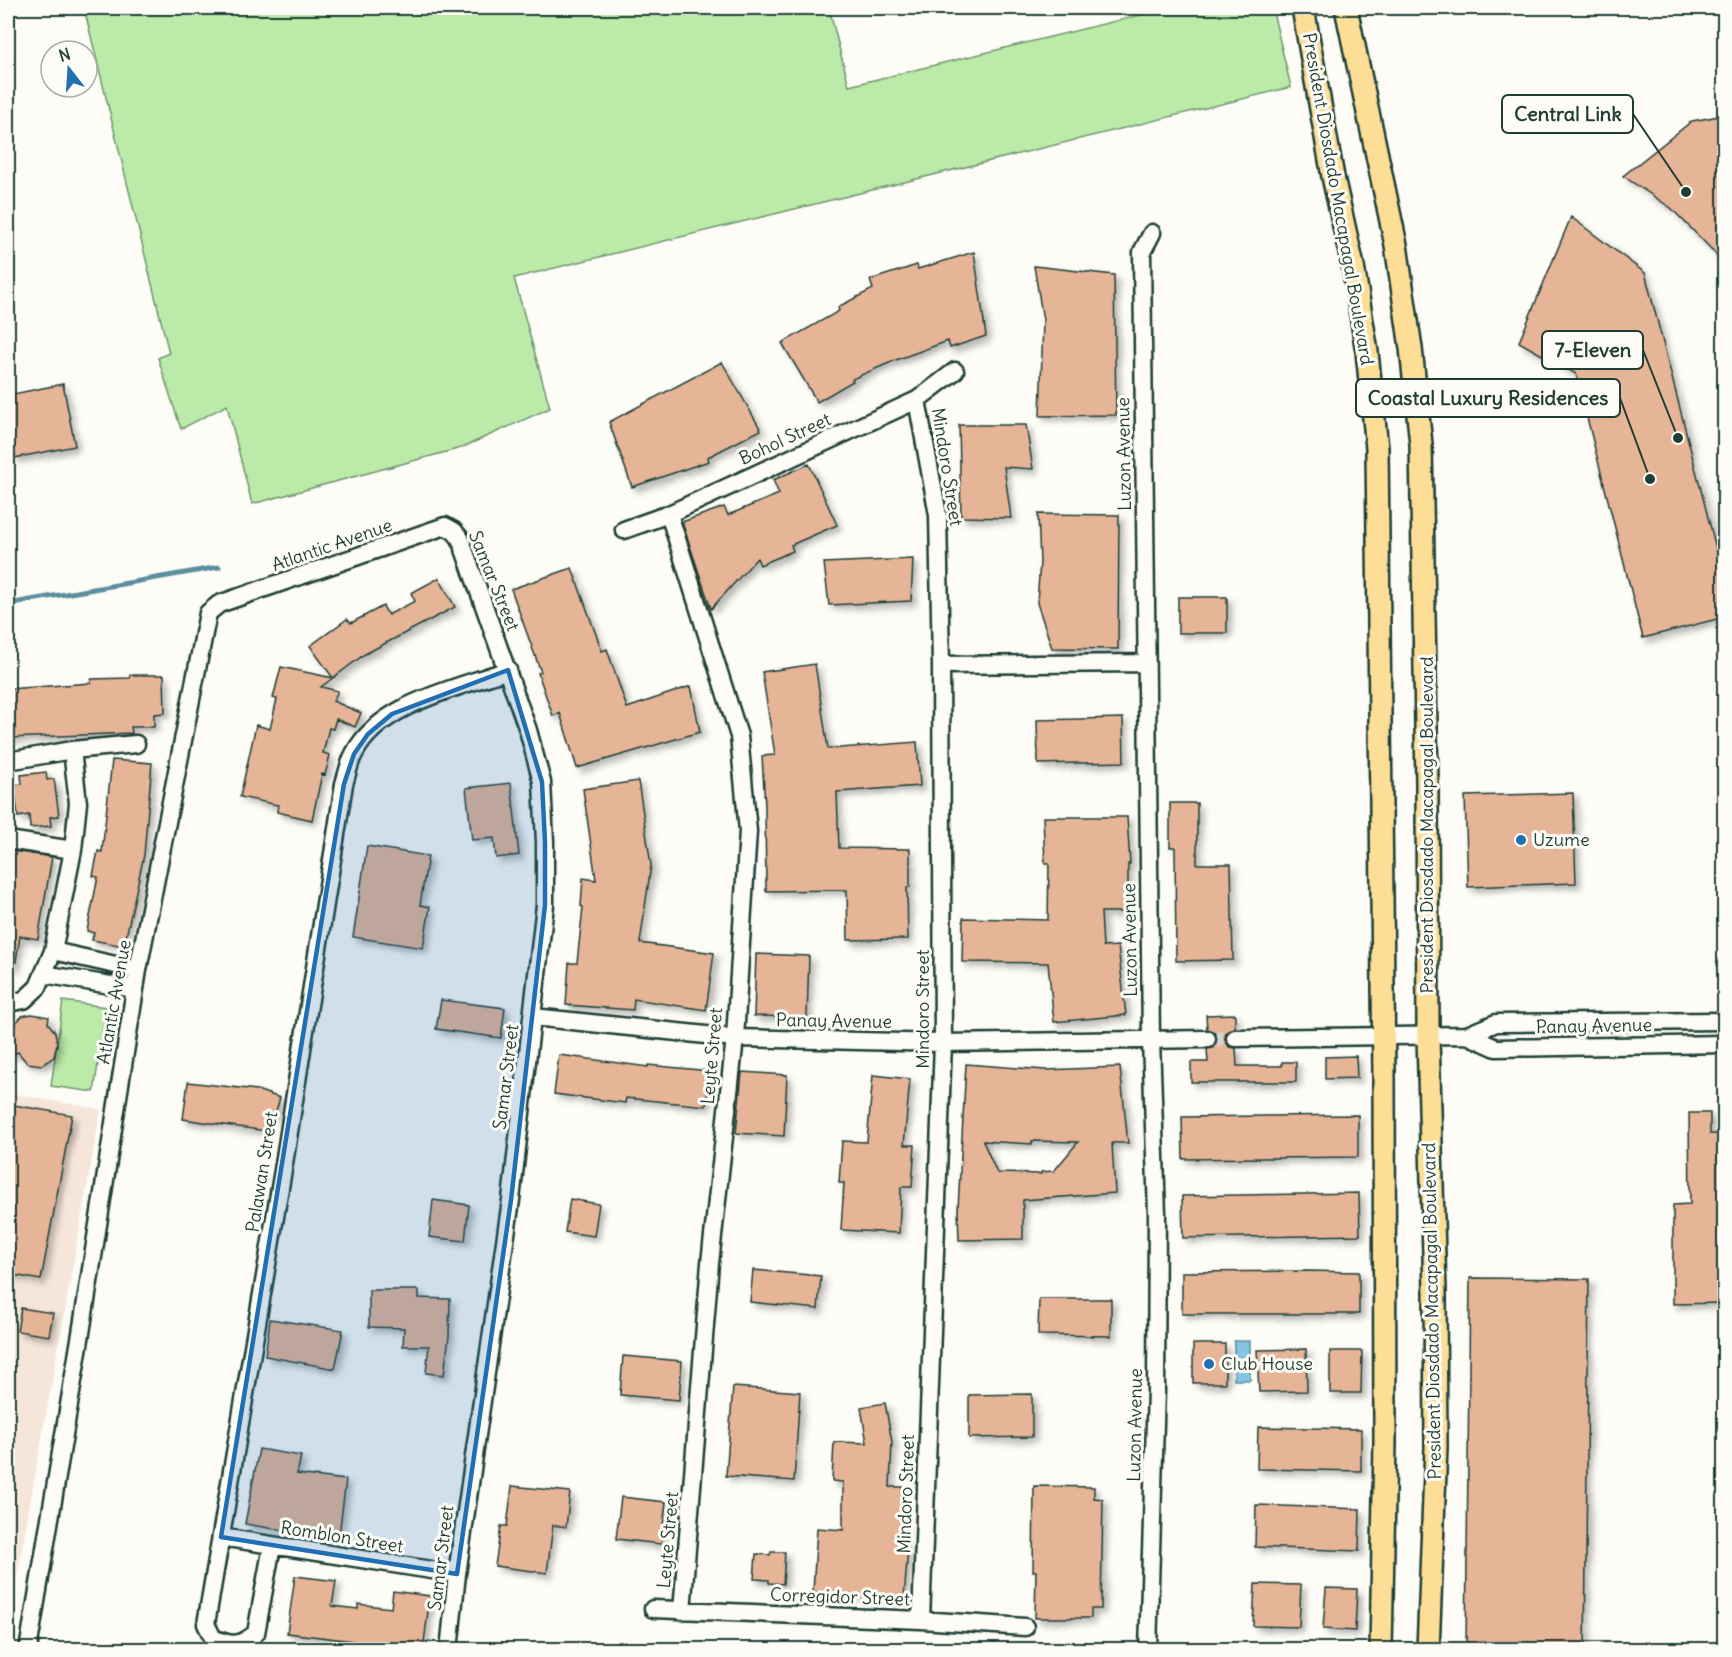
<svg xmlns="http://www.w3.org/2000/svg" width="1732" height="1657" viewBox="0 0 1732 1657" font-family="Delius,sans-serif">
<defs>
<filter id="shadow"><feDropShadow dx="4.5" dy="4.5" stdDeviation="3" flood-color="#0004"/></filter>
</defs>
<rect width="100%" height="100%" fill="#fdfcf7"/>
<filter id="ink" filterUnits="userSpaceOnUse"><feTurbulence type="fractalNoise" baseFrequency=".0167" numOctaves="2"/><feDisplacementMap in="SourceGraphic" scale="12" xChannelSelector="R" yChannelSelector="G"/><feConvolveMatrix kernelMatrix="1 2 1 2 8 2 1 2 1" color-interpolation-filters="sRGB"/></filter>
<g filter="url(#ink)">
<path fill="#f6e6da" d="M 8,1093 L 101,1109 L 8,1627 Z"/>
<path fill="#bceaa8" stroke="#6e946e" stroke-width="1.5" d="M 84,8 L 829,8 L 849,86 L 1169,8 L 1272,8 L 1291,87 L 514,278 L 550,408 L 461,448 L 252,504 L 227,405 L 181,429 L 158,358 L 169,353 Z
M 63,1001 L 106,1007 L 94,1092 L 51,1086 Z"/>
<path fill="#83c5e3" stroke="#5b8f9d" stroke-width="1.5" d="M 1234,1341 L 1250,1341 L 1250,1380 L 1234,1380 Z"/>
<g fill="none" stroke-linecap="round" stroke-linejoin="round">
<path stroke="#5b8f9d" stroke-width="5" d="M 8,604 L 219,567"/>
</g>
<path fill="#e6b497" stroke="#1f3d34" stroke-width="1.5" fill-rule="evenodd" filter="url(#shadow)" d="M 1725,115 L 1725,267 L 1713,251 L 1671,208 L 1623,176 L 1692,121 Z
M 1571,217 L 1645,273 L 1725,583 L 1725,617 L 1643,638 L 1576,374 L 1519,342 Z
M 974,252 L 986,336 L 950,348 L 948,341 L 896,360 L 852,379 L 853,381 L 817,402 L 782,343 L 839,311 L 838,307 L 873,289 L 870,280 L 917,265 L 918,269 Z
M 1034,266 L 1114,275 L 1116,415 L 1040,416 L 1043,320 Z
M 722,362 L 761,430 L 708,457 L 709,461 L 632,487 L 609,422 Z
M 63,384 L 75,446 L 14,458 L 8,426 L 8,395 Z
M 959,425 L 1026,425 L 1033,469 L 1004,467 L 1011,518 L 961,517 Z
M 809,464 L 837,525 L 791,545 L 793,551 L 760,565 L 757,558 L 711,609 L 682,522 L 724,507 L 728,515 L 779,494 L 773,480 Z
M 1038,514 L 1119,515 L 1118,649 L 1052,648 L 1037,603 L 1040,562 Z
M 913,559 L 911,601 L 829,605 L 824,563 Z
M 572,568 L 602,651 L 607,649 L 627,708 L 691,686 L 700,732 L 577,768 L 560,713 L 553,716 L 538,673 L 541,672 L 511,589 Z
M 439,578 L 455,607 L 365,654 L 333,678 L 310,646 L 347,619 L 351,623 L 383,606 L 388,615 L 415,601 L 411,593 Z
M 1178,597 L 1227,597 L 1227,633 L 1178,633 Z
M 815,664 L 828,749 L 917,742 L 920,786 L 837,792 L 839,848 L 910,849 L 910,887 L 907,887 L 908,939 L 848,940 L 847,890 L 766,891 L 765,806 L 762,756 L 775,755 L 762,672 Z
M 281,667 L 333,678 L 321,687 L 338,691 L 333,701 L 361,713 L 355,727 L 336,719 L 333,729 L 329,728 L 323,753 L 330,755 L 325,775 L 322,774 L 312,820 L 277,812 L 278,805 L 240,797 L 256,725 L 270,729 L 277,699 L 273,698 Z
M 130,675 L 164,675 L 165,713 L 154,714 L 154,727 L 131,727 L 132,733 L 9,738 L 8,689 L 91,683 L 91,679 L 130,678 Z
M 1123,718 L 1124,762 L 1038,764 L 1037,720 Z
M 112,760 L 152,763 L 144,855 L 124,946 L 92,940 L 94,933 L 87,931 L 98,877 L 93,876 L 98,851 L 102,852 Z
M 46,772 L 47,780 L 54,779 L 59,816 L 50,817 L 51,826 L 30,828 L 29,815 L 18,817 L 14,785 L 22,784 L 21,775 Z
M 638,781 L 651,865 L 640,943 L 714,953 L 706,1010 L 634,999 L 633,1010 L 566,1005 L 569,963 L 577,963 L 583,907 L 581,906 L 583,878 L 596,880 L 583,789 Z
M 511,783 L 519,855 L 496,858 L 494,838 L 472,840 L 466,788 Z
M 1573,793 L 1576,883 L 1468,887 L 1465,796 Z
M 1170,803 L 1197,803 L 1197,864 L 1231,864 L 1233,960 L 1176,961 L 1175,847 L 1170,847 Z
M 1043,817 L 1127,817 L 1130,864 L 1128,864 L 1128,912 L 1101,912 L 1103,947 L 1118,946 L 1126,1015 L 1054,1022 L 1048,963 L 962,962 L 963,918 L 1048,920 L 1049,863 L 1045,863 Z
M 367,846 L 428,856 L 420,905 L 430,907 L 423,948 L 353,937 Z
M 13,851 L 52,857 L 38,939 L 20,936 L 15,968 L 8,967 L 8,888 L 12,869 L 10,868 Z
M 756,954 L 809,956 L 807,1017 L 754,1016 Z
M 441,1000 L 505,1008 L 501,1038 L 436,1029 Z
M 32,1014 L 49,1017 L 48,1023 L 55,1032 L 57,1044 L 54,1057 L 42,1065 L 27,1063 L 18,1052 L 8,1055 L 8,1043 L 12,1027 L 22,1016 Z
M 1235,1014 L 1235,1028 L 1226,1032 L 1225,1039 L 1229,1047 L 1236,1048 L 1237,1066 L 1282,1066 L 1282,1062 L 1296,1062 L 1296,1082 L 1191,1082 L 1191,1062 L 1208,1062 L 1207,1049 L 1213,1048 L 1217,1039 L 1216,1033 L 1207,1029 L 1206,1015 Z
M 559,1055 L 648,1067 L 648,1065 L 710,1071 L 706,1106 L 626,1098 L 625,1103 L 554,1094 Z
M 1356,1056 L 1357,1078 L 1325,1079 L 1325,1057 Z
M 966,1064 L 1045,1070 L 1120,1067 L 1128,1143 L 1112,1143 L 1115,1193 L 1023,1200 L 1023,1239 L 959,1240 L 958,1209 ZM 983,1141 L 1032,1144 L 1032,1141 L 1078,1142 L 1054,1171 L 1041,1172 L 1041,1174 L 997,1173 Z
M 742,1072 L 787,1075 L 784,1136 L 736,1133 Z
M 873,1075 L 910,1079 L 904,1145 L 915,1145 L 912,1187 L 901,1187 L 899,1233 L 841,1230 L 844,1183 L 839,1183 L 842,1141 L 867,1142 Z
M 188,1082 L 257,1090 L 280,1098 L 274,1117 L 267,1117 L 266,1131 L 183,1119 Z
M 8,1104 L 72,1115 L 41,1280 L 8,1274 Z
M 1689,1113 L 1710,1113 L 1710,1134 L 1725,1134 L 1725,1303 L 1673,1304 L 1673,1205 L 1690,1204 Z
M 1358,1115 L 1358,1157 L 1183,1159 L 1182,1117 Z
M 1359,1193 L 1360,1235 L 1183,1238 L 1182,1196 Z
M 570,1199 L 599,1204 L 594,1236 L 565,1232 Z
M 433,1200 L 469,1205 L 465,1241 L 429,1237 Z
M 753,1270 L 821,1276 L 818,1309 L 750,1302 Z
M 1305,1271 L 1359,1272 L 1359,1314 L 1182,1314 L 1182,1272 Z
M 1470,1278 L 1589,1279 L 1585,1650 L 1466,1650 Z
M 369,1290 L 419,1290 L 419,1298 L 450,1299 L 449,1336 L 444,1375 L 426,1373 L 429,1346 L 403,1346 L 404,1328 L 369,1327 Z
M 1039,1299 L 1111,1299 L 1111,1336 L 1038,1335 Z
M 21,1308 L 53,1313 L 49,1336 L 17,1331 Z
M 270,1319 L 343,1330 L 335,1369 L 265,1356 Z
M 1193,1344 L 1225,1344 L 1225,1383 L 1193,1383 Z
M 1306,1349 L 1307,1391 L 1259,1392 L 1257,1350 Z
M 1330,1351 L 1362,1351 L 1361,1393 L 1330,1393 Z
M 623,1356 L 682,1361 L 679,1400 L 620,1395 Z
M 733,1387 L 800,1392 L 794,1481 L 726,1476 Z
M 1032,1394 L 1032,1437 L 969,1438 L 969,1395 Z
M 885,1403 L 892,1442 L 890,1487 L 902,1487 L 902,1547 L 908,1548 L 904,1599 L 813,1592 L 817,1528 L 843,1530 L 843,1482 L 832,1481 L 834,1442 L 867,1443 L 861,1407 Z
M 1258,1427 L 1361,1429 L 1361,1471 L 1257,1469 Z
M 259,1449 L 301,1456 L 297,1474 L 346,1480 L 339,1535 L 287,1531 L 245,1524 Z
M 512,1486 L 570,1492 L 566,1527 L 553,1525 L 547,1573 L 495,1566 L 501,1526 L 507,1526 Z
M 1034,1486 L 1094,1487 L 1094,1498 L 1103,1499 L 1101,1609 L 1091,1609 L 1091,1618 L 1035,1618 L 1036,1571 L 1033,1571 Z
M 621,1497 L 666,1502 L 661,1544 L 616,1539 Z
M 1256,1505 L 1360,1509 L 1359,1551 L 1255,1547 Z
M 771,1552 L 785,1552 L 783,1584 L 769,1583 L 769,1580 L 754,1579 L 756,1554 L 770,1555 Z
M 295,1576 L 336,1581 L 332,1606 L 358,1609 L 358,1604 L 391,1608 L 393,1591 L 430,1596 L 423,1650 L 389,1650 L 353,1644 L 353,1641 L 287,1633 Z
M 1255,1584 L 1301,1585 L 1299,1627 L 1253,1626 Z
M 1326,1588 L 1357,1589 L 1355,1631 L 1323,1629 Z"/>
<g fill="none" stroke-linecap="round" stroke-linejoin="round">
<path stroke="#d1d6d0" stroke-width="16" stroke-dasharray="16 8" stroke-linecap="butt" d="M 1207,1039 L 1235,1038"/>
<defs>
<path id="minor" d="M 917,400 L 938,515 L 941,665 L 943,1043 L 921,1620
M 669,514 L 739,736 L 748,831 L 735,1038 L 710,1263 L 682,1611
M 624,530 L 669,514 L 917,400 L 955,371
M 941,665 L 1146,663
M 8,761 L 72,750 L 136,744
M 8,840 L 73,850
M 53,951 L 138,970
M 43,974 L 135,989
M 8,1003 L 24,1000 L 38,987 L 53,951 L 73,850 L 78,803 L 72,750
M 533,1017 L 735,1038 L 943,1043 L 1207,1039
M 1467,1035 L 1496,1048 L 1724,1044
M 1235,1038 L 1467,1035 L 1496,1023 L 1724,1021
M 221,1537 L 457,1574
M 272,1546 L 256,1633 C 239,1647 232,1646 213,1638 L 206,1624 L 283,1170 L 344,784 C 347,775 349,763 354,754 C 380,703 458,688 508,670
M 653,1609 L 921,1620 L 1025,1627
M 28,1650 L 81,1333 L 138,970 L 208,613 L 219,604 L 445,526 L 454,531 L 460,538 L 528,730 L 542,782 L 545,842 L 545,905 L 511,1200 L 457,1574 L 449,1650
M 1148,1650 L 1156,1390 L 1157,1214 L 1151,1040 L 1142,252 L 1152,233"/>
<path id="major" d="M 1303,8 L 1333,177 L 1353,266 L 1367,352 L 1377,448 L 1384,1074 L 1385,1442 L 1381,1650
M 1346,8 L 1396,245 L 1411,348 L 1421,444 L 1427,783 L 1428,1036 L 1435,1292 L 1436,1447 L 1428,1650"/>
</defs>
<use href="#minor" stroke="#1f3d34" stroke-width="21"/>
<use href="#major" stroke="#1f3d34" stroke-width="26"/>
<use href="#minor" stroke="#fdfcf7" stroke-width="16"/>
<use href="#major" stroke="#fdde96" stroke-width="21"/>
</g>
</g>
<path fill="#1f6fb2" fill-opacity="0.2" stroke="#1f6fb2" stroke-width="4.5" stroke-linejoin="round" d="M 508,670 L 542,782 L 545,842 L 545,905 L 511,1200 L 457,1574 L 221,1537 L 344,784 L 354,754 L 368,734 L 392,714 Z"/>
<g fill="#1f6fb2" stroke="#fdfcf7" stroke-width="2">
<circle cx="1521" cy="840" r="6"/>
<circle cx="1209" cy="1364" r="6"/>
</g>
<g text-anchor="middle" stroke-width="6" stroke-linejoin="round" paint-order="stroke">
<g font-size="18" fill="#1f3d34" stroke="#fdfcf7">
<text transform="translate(1338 199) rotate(80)" y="6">President Diosdado Macapagal Boulevard</text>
<text transform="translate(785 439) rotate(-25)" y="6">Bohol Street</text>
<text transform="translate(1124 454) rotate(-91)" y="6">Luzon Avenue</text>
<text transform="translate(947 467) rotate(81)" y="6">Mindoro Street</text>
<text transform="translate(332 545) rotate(-19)" y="6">Atlantic Avenue</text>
<text transform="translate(494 581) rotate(68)" y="6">Samar Street</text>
<text transform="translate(1427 825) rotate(-90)" y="6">President Diosdado Macapagal Boulevard</text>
<text transform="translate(1130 940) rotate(-91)" y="6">Luzon Avenue</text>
<text transform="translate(114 1002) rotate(-80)" y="6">Atlantic Avenue</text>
<text transform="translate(923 1009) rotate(-90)" y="6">Mindoro Street</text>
<text transform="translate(834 1021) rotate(1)" y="6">Panay Avenue</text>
<text transform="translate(1594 1026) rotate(-1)" y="6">Panay Avenue</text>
<text transform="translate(712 1056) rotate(-85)" y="6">Leyte Street</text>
<text transform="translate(506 1077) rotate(-83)" y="6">Samar Street</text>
<text transform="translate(262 1172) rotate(-81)" y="6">Palawan Street</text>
<text transform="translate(1432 1311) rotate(-91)" y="6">President Diosdado Macapagal Boulevard</text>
<text transform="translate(1135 1425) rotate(-89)" y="6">Luzon Avenue</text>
<text transform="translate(906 1494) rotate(-88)" y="6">Mindoro Street</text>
<text transform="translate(342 1537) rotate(9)" y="6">Romblon Street</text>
<text transform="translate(668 1540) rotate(-85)" y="6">Leyte Street</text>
<text transform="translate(441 1558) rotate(-83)" y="6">Samar Street</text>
<text transform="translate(840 1597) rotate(2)" y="6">Corregidor Street</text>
</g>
<g font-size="18" fill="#1f3d34" stroke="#fdfcf7" text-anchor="start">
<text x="1533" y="846">Uzume</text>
<text x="1221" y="1370">Club House</text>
</g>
</g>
<path fill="none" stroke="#1f3d34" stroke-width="2" d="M1686 192L1633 114M1678 438L1643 350M1650 479L1620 398"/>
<g fill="#1f3d34" stroke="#fdfcf7" stroke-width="2">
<circle cx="1686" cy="192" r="6"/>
<circle cx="1678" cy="438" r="6"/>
<circle cx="1650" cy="479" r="6"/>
</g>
<g fill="#fdfcf7" stroke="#1f3d34" stroke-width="2">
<rect x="1502" y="95" width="131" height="38" rx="6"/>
<rect x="1542" y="331" width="101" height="38" rx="6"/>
<rect x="1356" y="379" width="264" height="38" rx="6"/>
</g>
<g font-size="20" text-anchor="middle" font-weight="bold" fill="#1f3d34">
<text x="1568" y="121">Central Link</text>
<text x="1593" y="357">7-Eleven</text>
<text x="1488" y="405">Coastal Luxury Residences</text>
</g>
<rect width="1732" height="1657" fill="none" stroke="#fdfcf7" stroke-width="30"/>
<rect x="15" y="15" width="1702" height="1627" fill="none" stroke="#1f3d34" stroke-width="2" filter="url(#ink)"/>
<g transform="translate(69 69) rotate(343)"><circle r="28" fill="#fdfcf7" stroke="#a4b0a9" stroke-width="1.5"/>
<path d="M0-4.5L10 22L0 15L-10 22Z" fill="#1f6fb2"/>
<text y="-9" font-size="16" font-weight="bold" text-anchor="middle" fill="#1f3d34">N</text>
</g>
</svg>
